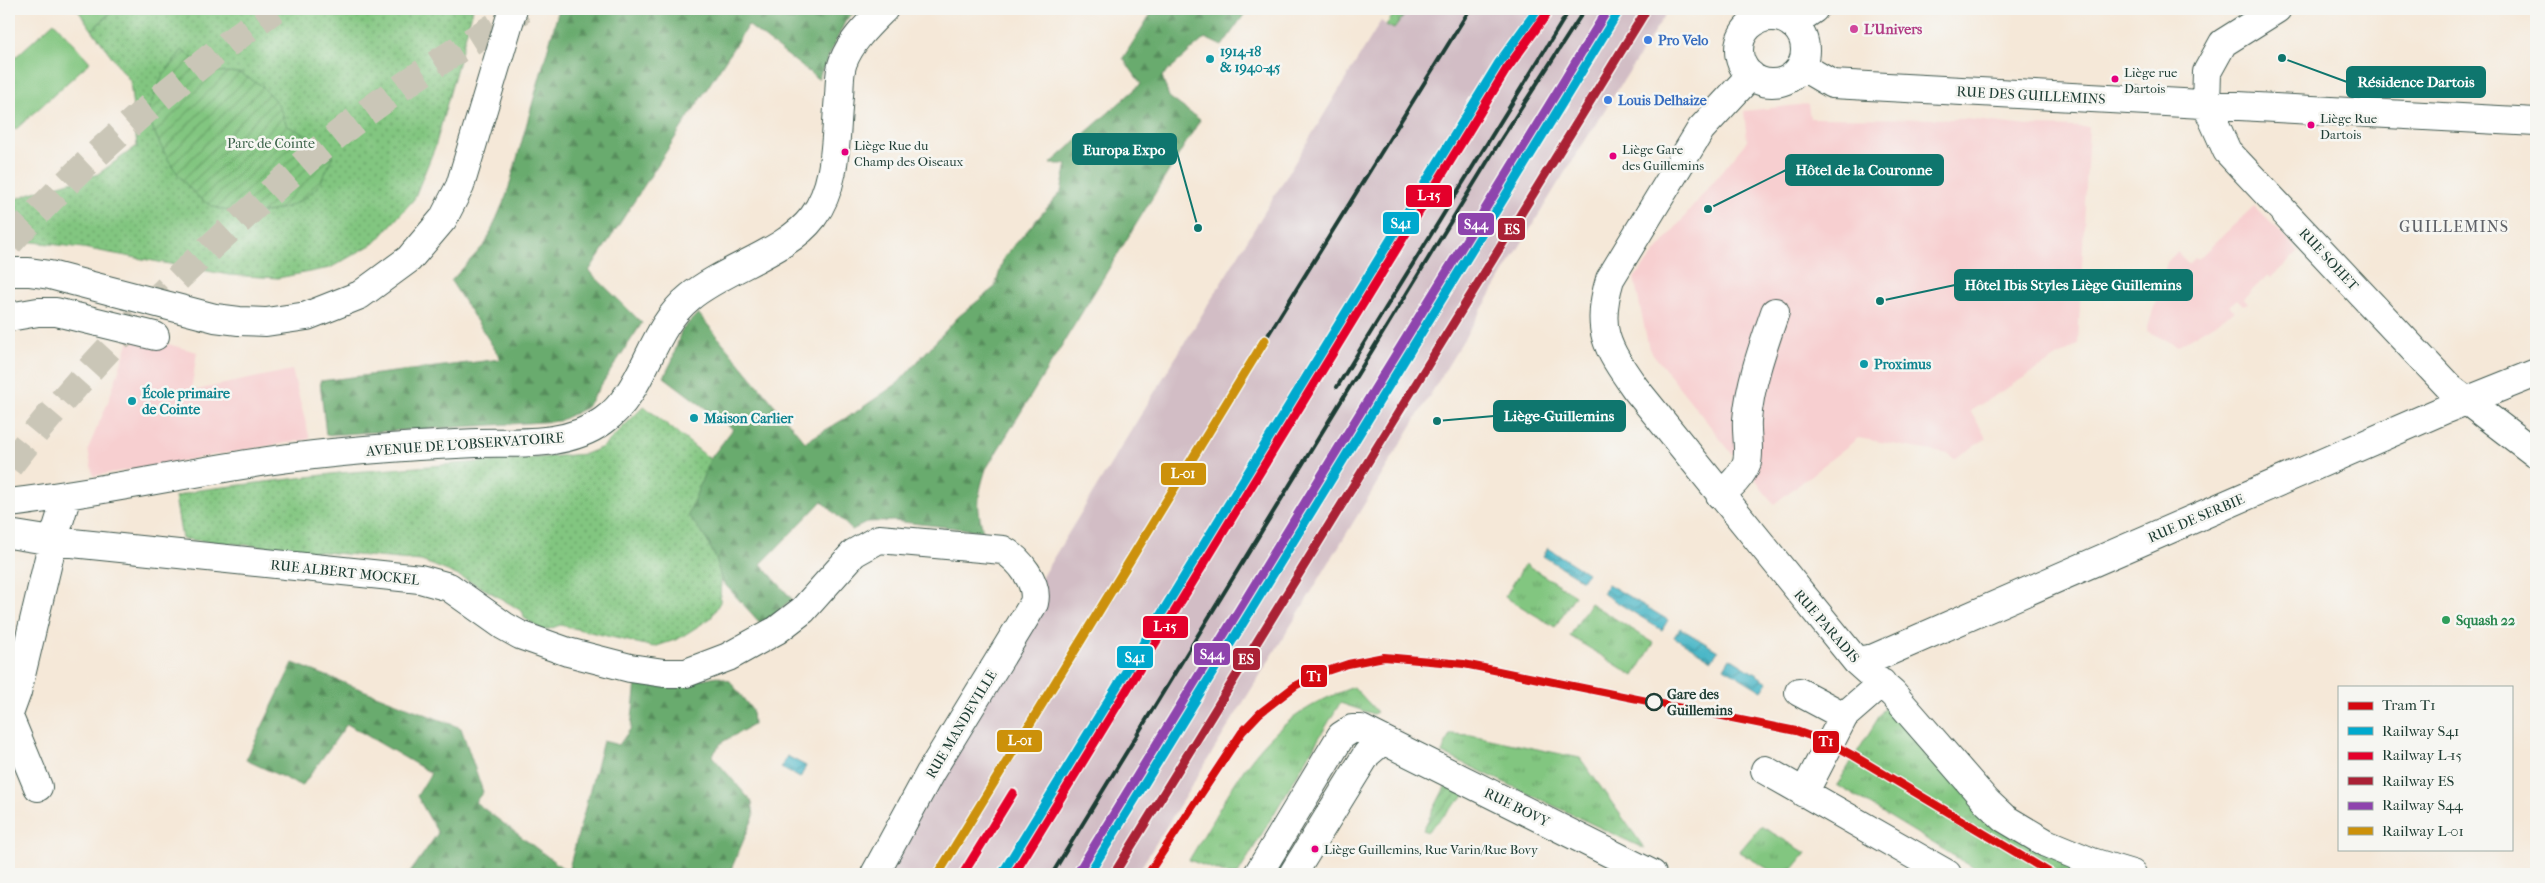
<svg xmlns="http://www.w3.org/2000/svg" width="2545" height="883" viewBox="0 0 2545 883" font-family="'IM FELL French Canon',serif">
<defs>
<pattern id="grass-tufts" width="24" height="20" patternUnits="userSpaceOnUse" patternTransform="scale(1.25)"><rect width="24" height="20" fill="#82c680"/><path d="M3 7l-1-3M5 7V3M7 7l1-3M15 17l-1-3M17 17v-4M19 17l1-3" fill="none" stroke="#6aa26a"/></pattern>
<pattern id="forest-firs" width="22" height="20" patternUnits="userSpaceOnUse" patternTransform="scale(1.25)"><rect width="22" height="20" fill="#69ab6e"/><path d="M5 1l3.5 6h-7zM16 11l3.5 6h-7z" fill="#568c5b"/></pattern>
<pattern id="park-dots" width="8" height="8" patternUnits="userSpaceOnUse" patternTransform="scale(1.25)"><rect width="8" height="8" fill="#82c680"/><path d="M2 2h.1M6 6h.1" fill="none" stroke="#6aa26a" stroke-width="1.8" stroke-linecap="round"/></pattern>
<pattern id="garden-furrows" width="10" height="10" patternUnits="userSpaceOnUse" patternTransform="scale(1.25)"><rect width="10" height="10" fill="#82c680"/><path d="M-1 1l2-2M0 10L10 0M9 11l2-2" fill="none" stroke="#6aa26a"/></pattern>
<pattern id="water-waves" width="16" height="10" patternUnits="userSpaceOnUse" patternTransform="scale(1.25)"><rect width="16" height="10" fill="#4bb7c7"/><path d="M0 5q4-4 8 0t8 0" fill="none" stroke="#3e96a2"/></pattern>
</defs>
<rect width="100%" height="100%" fill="#f6f6f2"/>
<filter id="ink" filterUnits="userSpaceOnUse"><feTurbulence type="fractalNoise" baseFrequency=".02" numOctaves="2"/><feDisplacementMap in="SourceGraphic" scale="10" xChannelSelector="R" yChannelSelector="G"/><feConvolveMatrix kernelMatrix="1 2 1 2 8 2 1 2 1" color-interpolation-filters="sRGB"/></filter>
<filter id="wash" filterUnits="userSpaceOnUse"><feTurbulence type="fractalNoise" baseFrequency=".0096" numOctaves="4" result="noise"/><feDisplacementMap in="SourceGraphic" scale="20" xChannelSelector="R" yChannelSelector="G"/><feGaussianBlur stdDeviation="1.12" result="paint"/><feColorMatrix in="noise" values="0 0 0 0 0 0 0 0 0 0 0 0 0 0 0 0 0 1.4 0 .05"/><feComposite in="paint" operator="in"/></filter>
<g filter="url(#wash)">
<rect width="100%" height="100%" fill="#f5e8d8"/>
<path fill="#f7cfd0" d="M 1808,104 L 1810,118 L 1966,119 L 2028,126 L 2089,127 L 2078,344 L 1970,411 L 1987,438 L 1954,459 L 1949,454 L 1858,438 L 1774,504 L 1760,487 L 1742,453 L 1733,455 L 1649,349 L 1634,278 L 1747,141 L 1744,111 Z
M 2254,206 L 2299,251 L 2271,278 L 2268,275 L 2244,298 L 2248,303 L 2243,305 L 2237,299 L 2229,306 L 2235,311 L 2177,346 L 2147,331 L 2167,262 L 2177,252 L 2189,264 L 2196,257 L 2198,259 Z
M 131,334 L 197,352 L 191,391 L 292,370 L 310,439 L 93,476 L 88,449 L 108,402 Z"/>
<path fill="#d2bdc5" d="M 1398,9 L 1669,9 L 1555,188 L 1301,609 L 1137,874 L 880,874 L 1043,575 L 1381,21 L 1386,25 Z"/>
<path fill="url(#grass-tufts)" stroke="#50825a" d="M 1398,9 L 1409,9 L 1394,29 L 1386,25 Z
M 1525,564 L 1575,595 L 1555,627 L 1505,597 Z
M 1590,603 L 1654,643 L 1634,676 L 1570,636 Z
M 1354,687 L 1377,712 L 1373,714 L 1340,703 L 1238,874 L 1227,874 L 1189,860 C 1238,780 1259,720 1354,687 Z
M 1893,694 L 1970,782 L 2084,858 L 2073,874 L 1984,874 L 1837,785 Z
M 1450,734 L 1471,735 L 1580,758 L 1645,849 L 1442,753 Z
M 1761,826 L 1806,853 L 1789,874 L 1777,874 L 1739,852 Z"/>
<path fill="url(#forest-firs)" stroke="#447451" d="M 559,9 L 858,9 L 846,20 L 818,79 L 748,25 L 589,271 L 642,323 L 586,408 L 559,421 L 326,435 L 320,381 L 501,359 L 451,281 L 486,243 L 507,194 Z
M 1154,9 L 1248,9 L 1222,46 L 1205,38 L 1162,76 L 1169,97 L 1200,120 L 986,469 C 978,494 976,506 983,531 L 893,521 L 868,522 L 852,530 L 822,501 L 761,564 L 792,599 L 762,625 L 721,580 L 716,559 L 705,537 L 688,515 L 710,459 L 733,429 L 664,377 L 672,361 L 681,331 L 698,313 L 805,442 L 856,412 L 898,383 L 958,317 L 995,287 L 1004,257 L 1061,192 L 1067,164 L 1050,164 L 1141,84 L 1123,58 Z
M 293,663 L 461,728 L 483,792 L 475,802 L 568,872 L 603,741 L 619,745 L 631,728 L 636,682 L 671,685 L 717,676 L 730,681 L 752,710 L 753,725 L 722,742 L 712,756 L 752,802 L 754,816 L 729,874 L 409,874 L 438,833 L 417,796 L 431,773 L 347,724 L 302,786 L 246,760 Z"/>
<path fill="url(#park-dots)" stroke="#50825a" d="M 115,9 L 473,9 L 435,147 L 414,199 L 376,242 L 330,268 L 278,278 L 229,275 L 83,248 L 9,239 L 9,202 L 31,193 L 98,174 L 137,146 L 130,81 L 92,30 Z
M 644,406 L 710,459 L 688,515 L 705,537 L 716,559 L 721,580 L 720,602 L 711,618 L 678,639 L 654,647 L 560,625 L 544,631 L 524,618 L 523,612 C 490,591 457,573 421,561 L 182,539 L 175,497 L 199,490 L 340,473 L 585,454 L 603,447 Z"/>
<path fill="url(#garden-furrows)" stroke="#50825a" d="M 182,50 L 210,71 L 239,73 L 261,85 L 278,104 L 287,126 L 307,135 L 333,156 C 328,165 324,179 317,187 C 312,192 303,200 296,203 C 272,216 223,218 201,199 C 174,176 159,146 147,113 L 162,77 Z
M 1446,785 L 1465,795 L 1427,832 L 1423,830 Z"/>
<path fill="#82c680" stroke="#50825a" d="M 77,9 L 114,9 L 92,30 Z
M 54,22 L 90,62 L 15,130 L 9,123 L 9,63 Z"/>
<path fill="url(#water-waves)" stroke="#357a7e" d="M 1548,548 L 1587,573 L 1582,580 L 1543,556 Z
M 1608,584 L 1668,620 L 1662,630 L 1602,593 Z
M 1680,628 L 1718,651 L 1712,660 L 1674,637 Z
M 1730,658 L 1768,682 L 1762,691 L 1724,668 Z
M 787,756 L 806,766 L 800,778 L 781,768 Z"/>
</g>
<g filter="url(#ink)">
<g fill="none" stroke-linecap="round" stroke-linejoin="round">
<path stroke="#cac6b7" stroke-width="28" stroke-dasharray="28 14" stroke-linecap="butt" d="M 9,243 C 88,156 180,77 275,9
M 9,466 C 78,377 155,297 239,221 C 283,180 329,139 378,104 C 425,70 474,39 523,9"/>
<defs>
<path id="minor" d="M 2277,9 L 2223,43 L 2207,72 L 2206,104 L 2227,151 L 2450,388 L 2536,454
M1739 50a33 33 0 1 1 66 0a33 33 0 1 1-66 0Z
M 1792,24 L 1814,9
M 1801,66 L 1832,84 L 2536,122
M 1751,75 L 1701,129 L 1610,279 C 1595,329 1606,347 1635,388 L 1856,661 L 1893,694 L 1987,802 L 2004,818 L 2046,843 L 2092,862 L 2132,874
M 9,272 L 29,272 L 50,275 L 215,318 L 239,321 L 266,322 L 307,316 L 360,295 L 409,259 L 443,219 L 460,186 L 513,9
M 9,317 L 38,312 L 56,312 L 155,336
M 1720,495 C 1731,486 1742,476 1747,462 C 1750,450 1746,433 1747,420 C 1750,383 1763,347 1775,312
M 9,503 C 95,493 181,474 267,461 C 336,451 406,446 476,443 C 518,442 567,447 603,421 C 645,392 649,330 690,297 C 725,268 787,252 813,217 C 838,184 835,135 839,96 C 840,85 839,72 843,62 C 851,41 868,25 884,9
M 9,534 L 53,541 L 420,579 L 449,587 L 504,626 L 520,635 L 568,652 L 630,668 L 664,673 L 686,673 L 728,657 L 777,630 L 803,610 L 854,553 L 879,539 L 1003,550 C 1019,559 1039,583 1034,603 L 930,773 L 875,874
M 1856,661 L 1874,658 L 2446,409 L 2536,373
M 1799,692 L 1844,716 L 1804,793
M 9,714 L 17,692 L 53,541 L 67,496
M 1844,716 L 1882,683
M 9,717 L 38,787
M 1765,770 L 1947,874
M 1258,874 L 1341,736 L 1352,729 L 1361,729 L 1652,874
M 1293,874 L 1367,754 L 1382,741"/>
</defs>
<use href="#minor" stroke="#3f574d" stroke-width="30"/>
<use href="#minor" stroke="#fff" stroke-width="28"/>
<path stroke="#1f3d34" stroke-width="4" d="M 1265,340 L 1470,9
M 1337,387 L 1570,9
M 1052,874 L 1500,141 L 1585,9"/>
<defs>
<path id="rail-1" d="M 1002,874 L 1498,64 L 1538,9
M 1089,874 L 1620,9"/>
<path id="rail-2" d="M 963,874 L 1013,793
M 1014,874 L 1506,70 L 1546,15"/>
<path id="rail-3" d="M 1114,874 L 1644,14"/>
<path id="rail-4" d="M 1080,869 L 1608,9"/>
<path id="rail-5" d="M 938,874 L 1265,340"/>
</defs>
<use href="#rail-1" stroke="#f6f6f2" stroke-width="12"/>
<use href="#rail-2" stroke="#f6f6f2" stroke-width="12"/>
<use href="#rail-3" stroke="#f6f6f2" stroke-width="12"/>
<use href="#rail-4" stroke="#f6f6f2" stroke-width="12"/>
<use href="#rail-5" stroke="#f6f6f2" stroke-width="12"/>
<use href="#rail-1" stroke="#00a9ce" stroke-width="9"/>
<use href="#rail-2" stroke="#e4002b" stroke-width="9"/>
<use href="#rail-3" stroke="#aa2135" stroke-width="9"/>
<use href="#rail-4" stroke="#8e44ad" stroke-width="9"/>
<use href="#rail-5" stroke="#cc910a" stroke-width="9"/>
<defs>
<path id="tram-1" d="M 1148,874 L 1242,732 L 1260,713 L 1295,686 L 1321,673 L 1348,664 L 1384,657 L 1464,664 L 1796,731 L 1830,743 L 1854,756 L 2052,874"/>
</defs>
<use href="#tram-1" stroke="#f6f6f2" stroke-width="11"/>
<use href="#tram-1" stroke="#d50911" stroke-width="8"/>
</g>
</g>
<circle fill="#d1479c" stroke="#f6f6f2" stroke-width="2" cx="1854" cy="29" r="5"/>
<g fill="#3f7fe0" stroke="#f6f6f2" stroke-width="2">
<circle cx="1648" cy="40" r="5"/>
<circle cx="1608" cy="100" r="5"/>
</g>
<g fill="#0f9aa8" stroke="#f6f6f2" stroke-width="2">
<circle cx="1210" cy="59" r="5"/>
<circle cx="1864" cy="364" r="5"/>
<circle cx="132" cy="401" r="5"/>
<circle cx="694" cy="418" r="5"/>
</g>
<g fill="#e5007d" stroke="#f6f6f2" stroke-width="2">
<circle cx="2115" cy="79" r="4.5"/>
<circle cx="2311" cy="125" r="4.5"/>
<circle cx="845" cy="152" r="4.5"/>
<circle cx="1613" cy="156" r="4.5"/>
<circle cx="1315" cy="849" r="4.5"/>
</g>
<circle fill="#2e9e5b" stroke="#f6f6f2" stroke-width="2" cx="2446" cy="620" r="5"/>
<circle fill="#f6f6f2" stroke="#1f3d34" stroke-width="2.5" cx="1654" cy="702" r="8"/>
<g text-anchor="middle" stroke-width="5" stroke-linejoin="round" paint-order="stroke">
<g font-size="13" fill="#1f3d34" stroke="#f6f6f2" text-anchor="start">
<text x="2124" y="77">Liège rue<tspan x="2124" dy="16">Dartois</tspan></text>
<text x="2320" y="123">Liège Rue<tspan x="2320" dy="16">Dartois</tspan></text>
<text x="854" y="150">Liège Rue du<tspan x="854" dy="16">Champ des Oiseaux</tspan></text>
<text x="1622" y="154">Liège Gare<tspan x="1622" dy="16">des Guillemins</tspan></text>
<text x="1324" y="854">Liège Guillemins, Rue Varin/Rue Bovy</text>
</g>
<g font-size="14" font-weight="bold" fill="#b23c85" stroke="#f6f6f2" text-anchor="start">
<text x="1864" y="34">L'Univers</text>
</g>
<g font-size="14" font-weight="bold" fill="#366cbe" stroke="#f6f6f2" text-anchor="start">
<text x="1658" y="45">Pro Velo</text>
<text x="1618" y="105">Louis Delhaize</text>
</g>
<g font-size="14" font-weight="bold" fill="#0d838f" stroke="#f6f6f2" text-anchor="start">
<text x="1220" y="56">1914-18<tspan x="1220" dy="16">&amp; 1940-45</tspan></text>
<text x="1874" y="369">Proximus</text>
<text x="142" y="398">École primaire<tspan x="142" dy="16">de Cointe</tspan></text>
<text x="704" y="423">Maison Carlier</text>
</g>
<g font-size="14" fill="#1f3d34" stroke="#f6f6f2">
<text transform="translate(2031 95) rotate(3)" y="5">RUE DES GUILLEMINS</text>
<text transform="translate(2329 259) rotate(47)" y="5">RUE SOHET</text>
<text transform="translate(465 444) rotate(-4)" y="5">AVENUE DE L'OBSERVATOIRE</text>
<text transform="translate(2196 518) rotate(-23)" y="5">RUE DE SERBIE</text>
<text transform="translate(345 572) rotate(6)" y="5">RUE ALBERT MOCKEL</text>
<text transform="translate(1827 626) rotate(49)" y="5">RUE PARADIS</text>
<text transform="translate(961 724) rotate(-59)" y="5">RUE MANDEVILLE</text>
<text transform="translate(1517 807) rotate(26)" y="5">RUE BOVY</text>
</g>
<g font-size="14" fill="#385f47" stroke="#f6f6f2">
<text x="271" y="148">Parc de Cointe</text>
</g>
<g font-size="14" font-weight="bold" fill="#27864d" stroke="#f6f6f2" text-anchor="start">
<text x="2456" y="625">Squash 22</text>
</g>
<g font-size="14" font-weight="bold" fill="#1f3d34" stroke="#f6f6f2" text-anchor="start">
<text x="1667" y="699">Gare des<tspan x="1667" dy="16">Guillemins</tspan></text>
</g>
<g font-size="16" letter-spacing="1" fill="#606268" stroke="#f6f6f2">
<text x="2454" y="232">GUILLEMINS</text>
</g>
</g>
<path fill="none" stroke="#0f766e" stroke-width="2" d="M2282 58L2347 82M1198 228L1176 149M1708 209L1786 170M1880 301L1955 285M1437 421L1494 416"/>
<g fill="#0f766e" stroke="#f6f6f2" stroke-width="2">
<circle cx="2282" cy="58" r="5"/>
<circle cx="1198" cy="228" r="5"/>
<circle cx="1708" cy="209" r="5"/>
<circle cx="1880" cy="301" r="5"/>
<circle cx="1437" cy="421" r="5"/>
</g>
<g fill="#0f766e" stroke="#0f766e" stroke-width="2">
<rect x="2347" y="67" width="138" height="30" rx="5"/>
<rect x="1073" y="134" width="103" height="30" rx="5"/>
<rect x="1786" y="155" width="157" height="30" rx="5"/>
<rect x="1955" y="270" width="237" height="30" rx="5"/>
<rect x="1494" y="401" width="131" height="30" rx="5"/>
</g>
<g font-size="15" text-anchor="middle" font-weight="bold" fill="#fff">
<text x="2416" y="87">Résidence Dartois</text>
<text x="1124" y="155">Europa Expo</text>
<text x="1864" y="175">Hôtel de la Couronne</text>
<text x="2073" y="290">Hôtel Ibis Styles Liège Guillemins</text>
<text x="1559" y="421">Liège-Guillemins</text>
</g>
<g stroke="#f6f6f2" stroke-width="2">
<rect x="1405" y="184" width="48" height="24" rx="5" fill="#e4002b"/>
<rect x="1382" y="211" width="38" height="24" rx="5" fill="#00a9ce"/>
<rect x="1457" y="212" width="38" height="24" rx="5" fill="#8e44ad"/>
<rect x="1497" y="217" width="29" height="24" rx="5" fill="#aa2135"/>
<rect x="1160" y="462" width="47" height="24" rx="5" fill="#cc910a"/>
<rect x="1142" y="615" width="47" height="24" rx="5" fill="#e4002b"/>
<rect x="1193" y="642" width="38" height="24" rx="5" fill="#8e44ad"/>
<rect x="1116" y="645" width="38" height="24" rx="5" fill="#00a9ce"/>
<rect x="1232" y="647" width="29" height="24" rx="5" fill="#aa2135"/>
<rect x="1300" y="664" width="28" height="24" rx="5" fill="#d50911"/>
<rect x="996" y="729" width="47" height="24" rx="5" fill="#cc910a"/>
<rect x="1812" y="730" width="28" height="24" rx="5" fill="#d50911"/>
</g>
<g font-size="14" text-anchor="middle" font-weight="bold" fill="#fff">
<text x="1429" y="200">L-15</text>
<text x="1401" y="228">S41</text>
<text x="1476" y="229">S44</text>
<text x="1512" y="234">ES</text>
<text x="1183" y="478">L-01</text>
<text x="1165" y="631">L-15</text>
<text x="1212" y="659">S44</text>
<text x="1135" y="662">S41</text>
<text x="1246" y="664">ES</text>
<text x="1314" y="681">T1</text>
<text x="1020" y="745">L-01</text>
<text x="1826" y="746">T1</text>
</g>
<rect width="2545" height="883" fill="none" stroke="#f6f6f2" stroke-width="30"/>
<rect x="2338" y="686" width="175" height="165" fill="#f6f6f2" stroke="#a0aca6"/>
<rect x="2348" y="702" width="25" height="8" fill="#d50911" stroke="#a0aca6"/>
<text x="2382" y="710" font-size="15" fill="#1f3d34">Tram T1</text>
<rect x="2348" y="727" width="25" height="8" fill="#00a9ce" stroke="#a0aca6"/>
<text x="2382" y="736" font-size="15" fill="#1f3d34">Railway S41</text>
<rect x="2348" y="752" width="25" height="8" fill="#e4002b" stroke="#a0aca6"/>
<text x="2382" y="760" font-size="15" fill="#1f3d34">Railway L-15</text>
<rect x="2348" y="777" width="25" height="8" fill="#aa2135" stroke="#a0aca6"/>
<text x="2382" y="786" font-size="15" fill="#1f3d34">Railway ES</text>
<rect x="2348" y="802" width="25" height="8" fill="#8e44ad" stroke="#a0aca6"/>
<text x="2382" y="810" font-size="15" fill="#1f3d34">Railway S44</text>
<rect x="2348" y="827" width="25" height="8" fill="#cc910a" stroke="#a0aca6"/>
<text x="2382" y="836" font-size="15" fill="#1f3d34">Railway L-01</text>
</svg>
